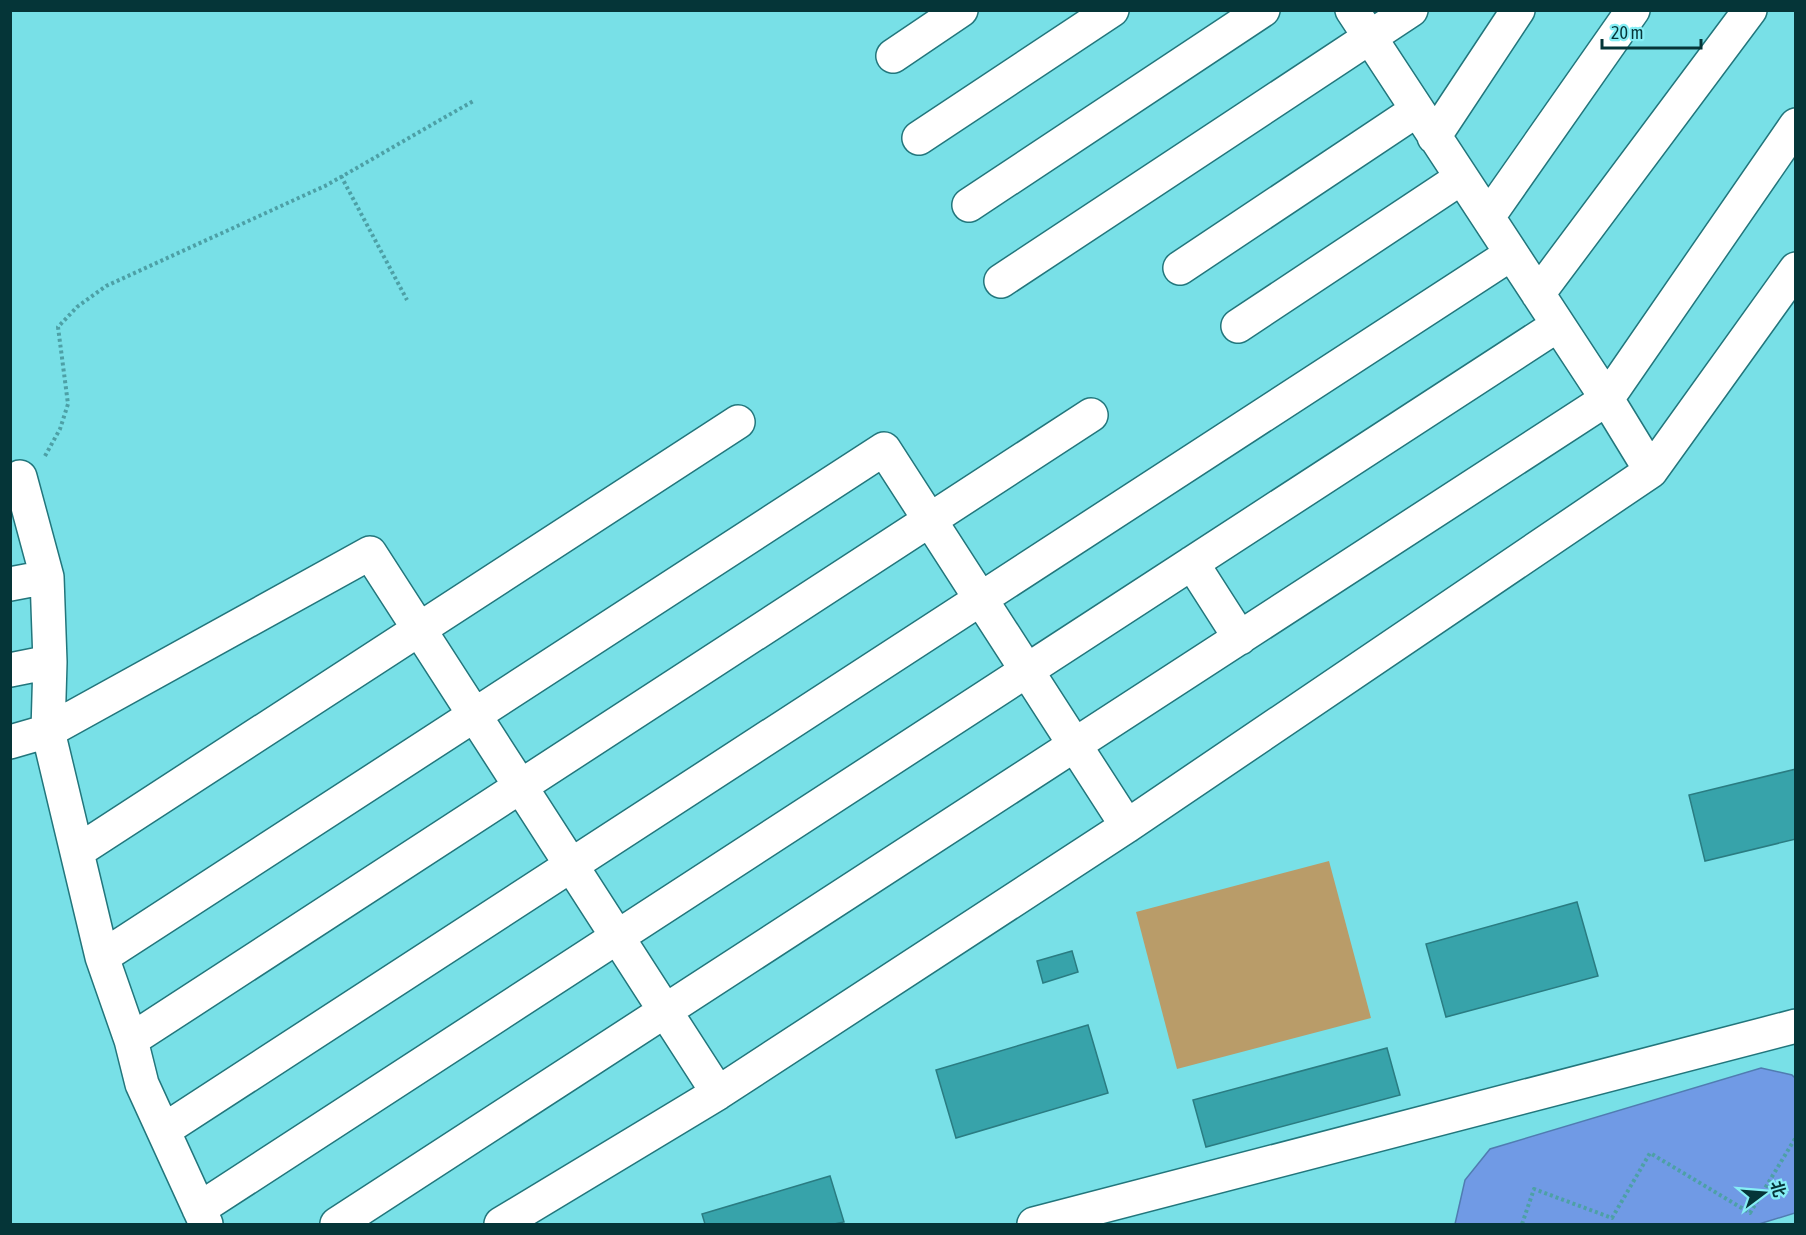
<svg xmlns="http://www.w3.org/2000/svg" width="1806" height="1235" viewBox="0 0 1806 1235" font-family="'Asap Condensed','Noto Sans SC',sans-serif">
<rect width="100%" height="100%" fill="#78e0e7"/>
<path fill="#b99c69" d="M 1329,861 L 1371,1018 L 1177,1069 L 1136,912 Z"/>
<path fill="#709ae5" stroke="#507cb1" stroke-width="1.5" d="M 1761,1068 L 1792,1075 L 1795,1078 L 1795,1213 L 1759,1224 L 1455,1224 L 1465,1180 L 1490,1149 Z"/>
<path fill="#37a3aa" stroke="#2a7c82" stroke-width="1.5" d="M 1796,769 L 1796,839 L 1705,861 L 1689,795 Z
M 1577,902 L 1598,976 L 1446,1017 L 1426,944 Z
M 1072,951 L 1078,972 L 1043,983 L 1037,961 Z
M 1088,1025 L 1108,1093 L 956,1138 L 936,1070 Z
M 1387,1048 L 1400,1095 L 1206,1147 L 1193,1100 Z
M 830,1176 L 844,1222 L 834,1224 L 705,1224 L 702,1214 Z"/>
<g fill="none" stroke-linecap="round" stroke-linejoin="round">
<defs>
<path id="minor" d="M 1352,10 L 1607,399 L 1651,471
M 893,56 L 961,10
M 1434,137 L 1518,10
M 919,138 L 1112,10
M 969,205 L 1263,10
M 1488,217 L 1633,10
M 1180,268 L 1417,110
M 1001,281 L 1411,10
M 1538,294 L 1750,10
M 1238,326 L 1461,178
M 20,477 L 47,577 L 50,662 L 48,731 L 102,957 L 131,1040 L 142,1084 L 206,1224
M 1192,563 L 1240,638
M 10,584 L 47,577
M 10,670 L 50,662
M 10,742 L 48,731 L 370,553 L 718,1093
M 78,851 L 738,422
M 102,957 L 884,449 L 1127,826
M 131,1040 L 1091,415
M 164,1130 L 1511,254
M 199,1209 L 1558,325
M 337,1224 L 1607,399 L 1796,125
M 501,1224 L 718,1093 L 1127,826 L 1651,471 L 1796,269
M 1034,1224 L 1796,1026"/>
</defs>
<use href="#minor" stroke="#22767c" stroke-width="36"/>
<path stroke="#4da0a6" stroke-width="4" stroke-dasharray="3 3" stroke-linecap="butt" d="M 341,176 L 407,300
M 45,456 L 60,429 L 68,404 L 58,327 L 77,307 L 106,286 L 327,185 L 475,100
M 1522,1224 L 1534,1189 L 1612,1218 L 1650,1153 L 1750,1213 L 1796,1137"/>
<use href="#minor" stroke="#fff" stroke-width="33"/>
</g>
<rect width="1806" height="1235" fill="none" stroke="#053538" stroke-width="24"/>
<g transform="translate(1764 1193) rotate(74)" stroke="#86eef5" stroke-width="4.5" paint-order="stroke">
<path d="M0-4.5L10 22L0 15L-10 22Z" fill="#053538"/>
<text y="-9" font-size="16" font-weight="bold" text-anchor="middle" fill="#053538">北</text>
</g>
<path d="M1602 39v9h99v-9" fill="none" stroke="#053538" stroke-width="3"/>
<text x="1611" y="39" font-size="18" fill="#053538" stroke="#86eef5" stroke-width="4.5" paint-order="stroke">20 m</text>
</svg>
